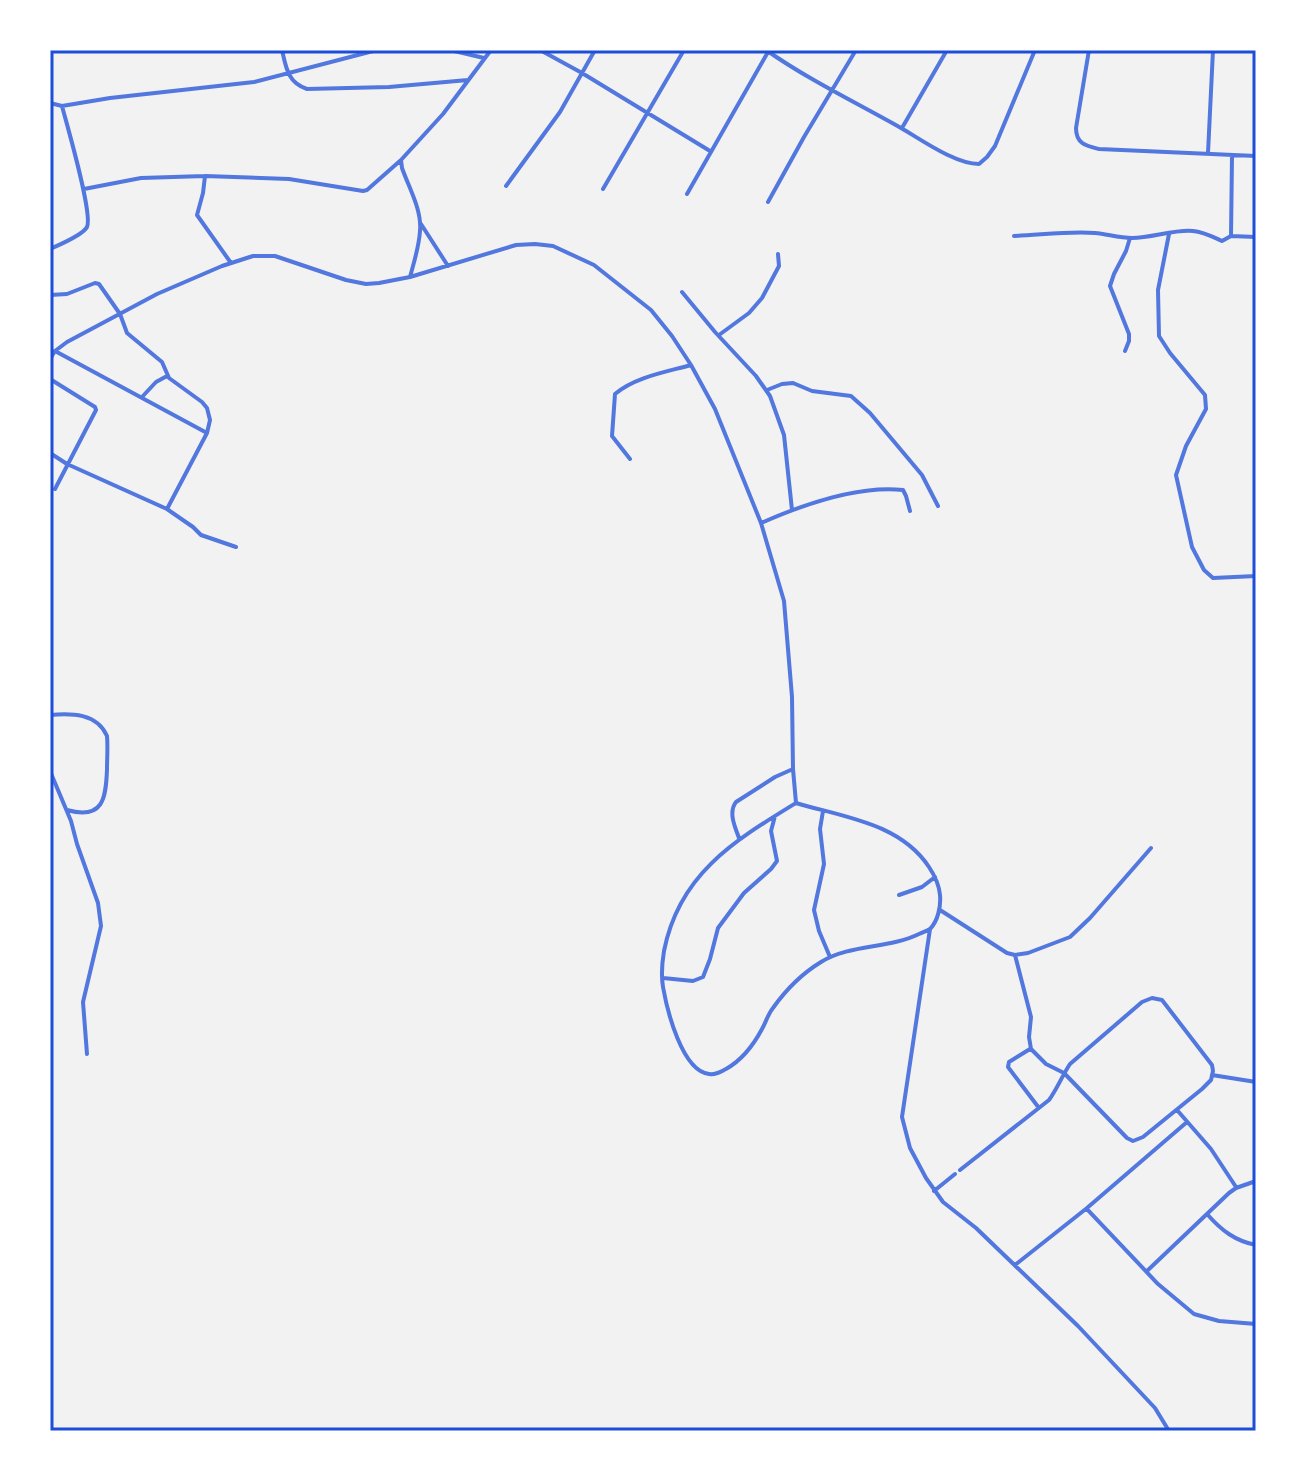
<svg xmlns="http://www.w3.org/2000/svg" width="1306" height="1481" viewBox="0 0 1306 1481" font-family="'Fira Sans',sans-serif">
<rect width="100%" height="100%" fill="#f2f2f2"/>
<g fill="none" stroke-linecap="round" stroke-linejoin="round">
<path stroke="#5277de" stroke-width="4" d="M 282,50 C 286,68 288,83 307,89 L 389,87 L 468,80
M 450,50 L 484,58
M 540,50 L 582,73 L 710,151
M 766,50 C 809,80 855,102 901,128 C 922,140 955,164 979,164 L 987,157 L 995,146 L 1035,50
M 1089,50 L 1076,128 C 1076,144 1086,146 1099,149 L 1256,156
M 50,103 L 62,106 L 110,98 L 254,82 L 377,50
M 902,128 L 947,50
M 1208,153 L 1213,50
M 205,176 L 289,179 L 363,191 L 367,190 L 401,160
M 506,186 L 560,112 L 595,50
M 84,189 L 141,178 L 205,176 L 203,193 L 197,215 L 231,263
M 603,189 L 684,50
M 687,194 L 768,52
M 768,202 L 804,137 L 856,50
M 421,224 L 448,266
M 1169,234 L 1158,290 L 1159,336 L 1170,353 L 1205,395 L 1206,409 L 1186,446 L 1176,475 L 1192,547 L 1204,570 L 1213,578 L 1256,576
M 1014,236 C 1041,235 1068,231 1095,233 C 1107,234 1119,238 1132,238 C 1152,238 1175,229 1193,231 C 1204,232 1213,237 1222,241 L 1231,236 L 1256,237
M 1231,236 L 1232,156
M 50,249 C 59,245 83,235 87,227 C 93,214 67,125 62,106
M 410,277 C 414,262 419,247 420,231 C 422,210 409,188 402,168 L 401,160 L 443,114 L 491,50
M 682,292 L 715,332 L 756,376 L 770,396 L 784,435 L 792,510
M 50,295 L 67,294 L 95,283 L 99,284 L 120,314 L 127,333 L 162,362 L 169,378 L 202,402 L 207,408 L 210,420 L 207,433 L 167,509
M 719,335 L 749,313 L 762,298 L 779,266 L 778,254
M 1125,351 L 1129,341 L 1129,334 L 1110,286 L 1114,274 L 1126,251 L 1130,238
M 50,352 L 55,351 L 207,433
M 50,359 L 55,351 L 67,342 L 157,294 L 222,266 L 253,256 L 275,256 L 346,280 L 366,284 L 379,283 L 410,277 L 516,245 L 535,244 L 553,246 L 594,265 L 651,310 L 672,336 L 691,365 L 715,409 L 761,523 L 784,601 L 792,697 L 793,769 L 796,803
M 50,379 L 95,407 L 96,410 L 55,489
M 767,390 L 782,384 L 793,383 L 812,391 L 851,396 L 870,413 L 922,475 L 938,506
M 142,397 L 156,382 L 167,376
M 50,453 L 67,464 L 167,509 L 193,527 L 201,535 L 236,547
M 630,459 L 612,436 L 615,394 C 635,377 666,372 691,365
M 761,523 C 802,505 858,485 903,490 L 906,496 L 910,511
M 50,715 C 71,713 97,713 107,736 C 108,747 107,758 107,769 C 106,799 103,820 67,810
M 50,771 L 71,821 L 77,844 L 98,903 L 101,926 L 83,1002 L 87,1054
M 796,803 C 843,817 900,823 929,867 C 935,876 939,884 940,895 C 941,906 938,921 930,929 C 927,931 923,932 919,934 C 888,949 850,944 821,962 C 803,973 785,991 773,1008 C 768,1014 766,1022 762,1029 C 753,1046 742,1060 726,1069 C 720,1072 716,1075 709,1074 C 682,1071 667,1010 663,987 C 661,975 662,963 664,951 C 679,874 734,841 796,803 Z
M 823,811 L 820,829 L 824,864 L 814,910 L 819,931 L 830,957
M 739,838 C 735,827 728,812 736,802 L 775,777 L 793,769
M 899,895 L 922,887 L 935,877
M 940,910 L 1007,953 L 1015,955 L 1028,953 L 1070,937 L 1090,918 L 1151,848
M 930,929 L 902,1117 L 910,1148 L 926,1178 L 943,1202 L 976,1228 L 1078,1326 L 1155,1408 L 1169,1431
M 663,978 L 693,981 L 703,977 L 710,959 L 718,928 L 744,893 L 771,869 L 777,861 L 771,831 L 775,816
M 1030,1049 L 1009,1062 L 1008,1067 L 1039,1108
M 1212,1075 L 1256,1082
M 1177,1110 L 1211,1149 L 1236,1187
M 960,1170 L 1049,1100 C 1057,1089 1062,1076 1070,1064 L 1142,1002 L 1152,998 L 1162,1000 L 1212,1065 L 1213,1071 L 1211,1080 L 1202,1089 L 1143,1137 L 1133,1141 L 1127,1138 L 1064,1073 L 1046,1064 L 1031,1049 L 1029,1037 L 1031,1017 L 1015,955
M 934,1191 L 955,1174
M 1087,1209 L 1158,1284 L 1194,1314 L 1219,1321 L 1256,1324
M 1207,1214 C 1221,1230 1235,1241 1256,1245
M 1015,1265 L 1087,1208 L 1187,1122
M 1147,1271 L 1229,1193 L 1236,1188 L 1256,1181"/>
</g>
<rect width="1306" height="1481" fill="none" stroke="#ffffff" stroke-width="104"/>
<rect x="52" y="52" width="1202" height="1377" fill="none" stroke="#1d4ed8" stroke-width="3"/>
</svg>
